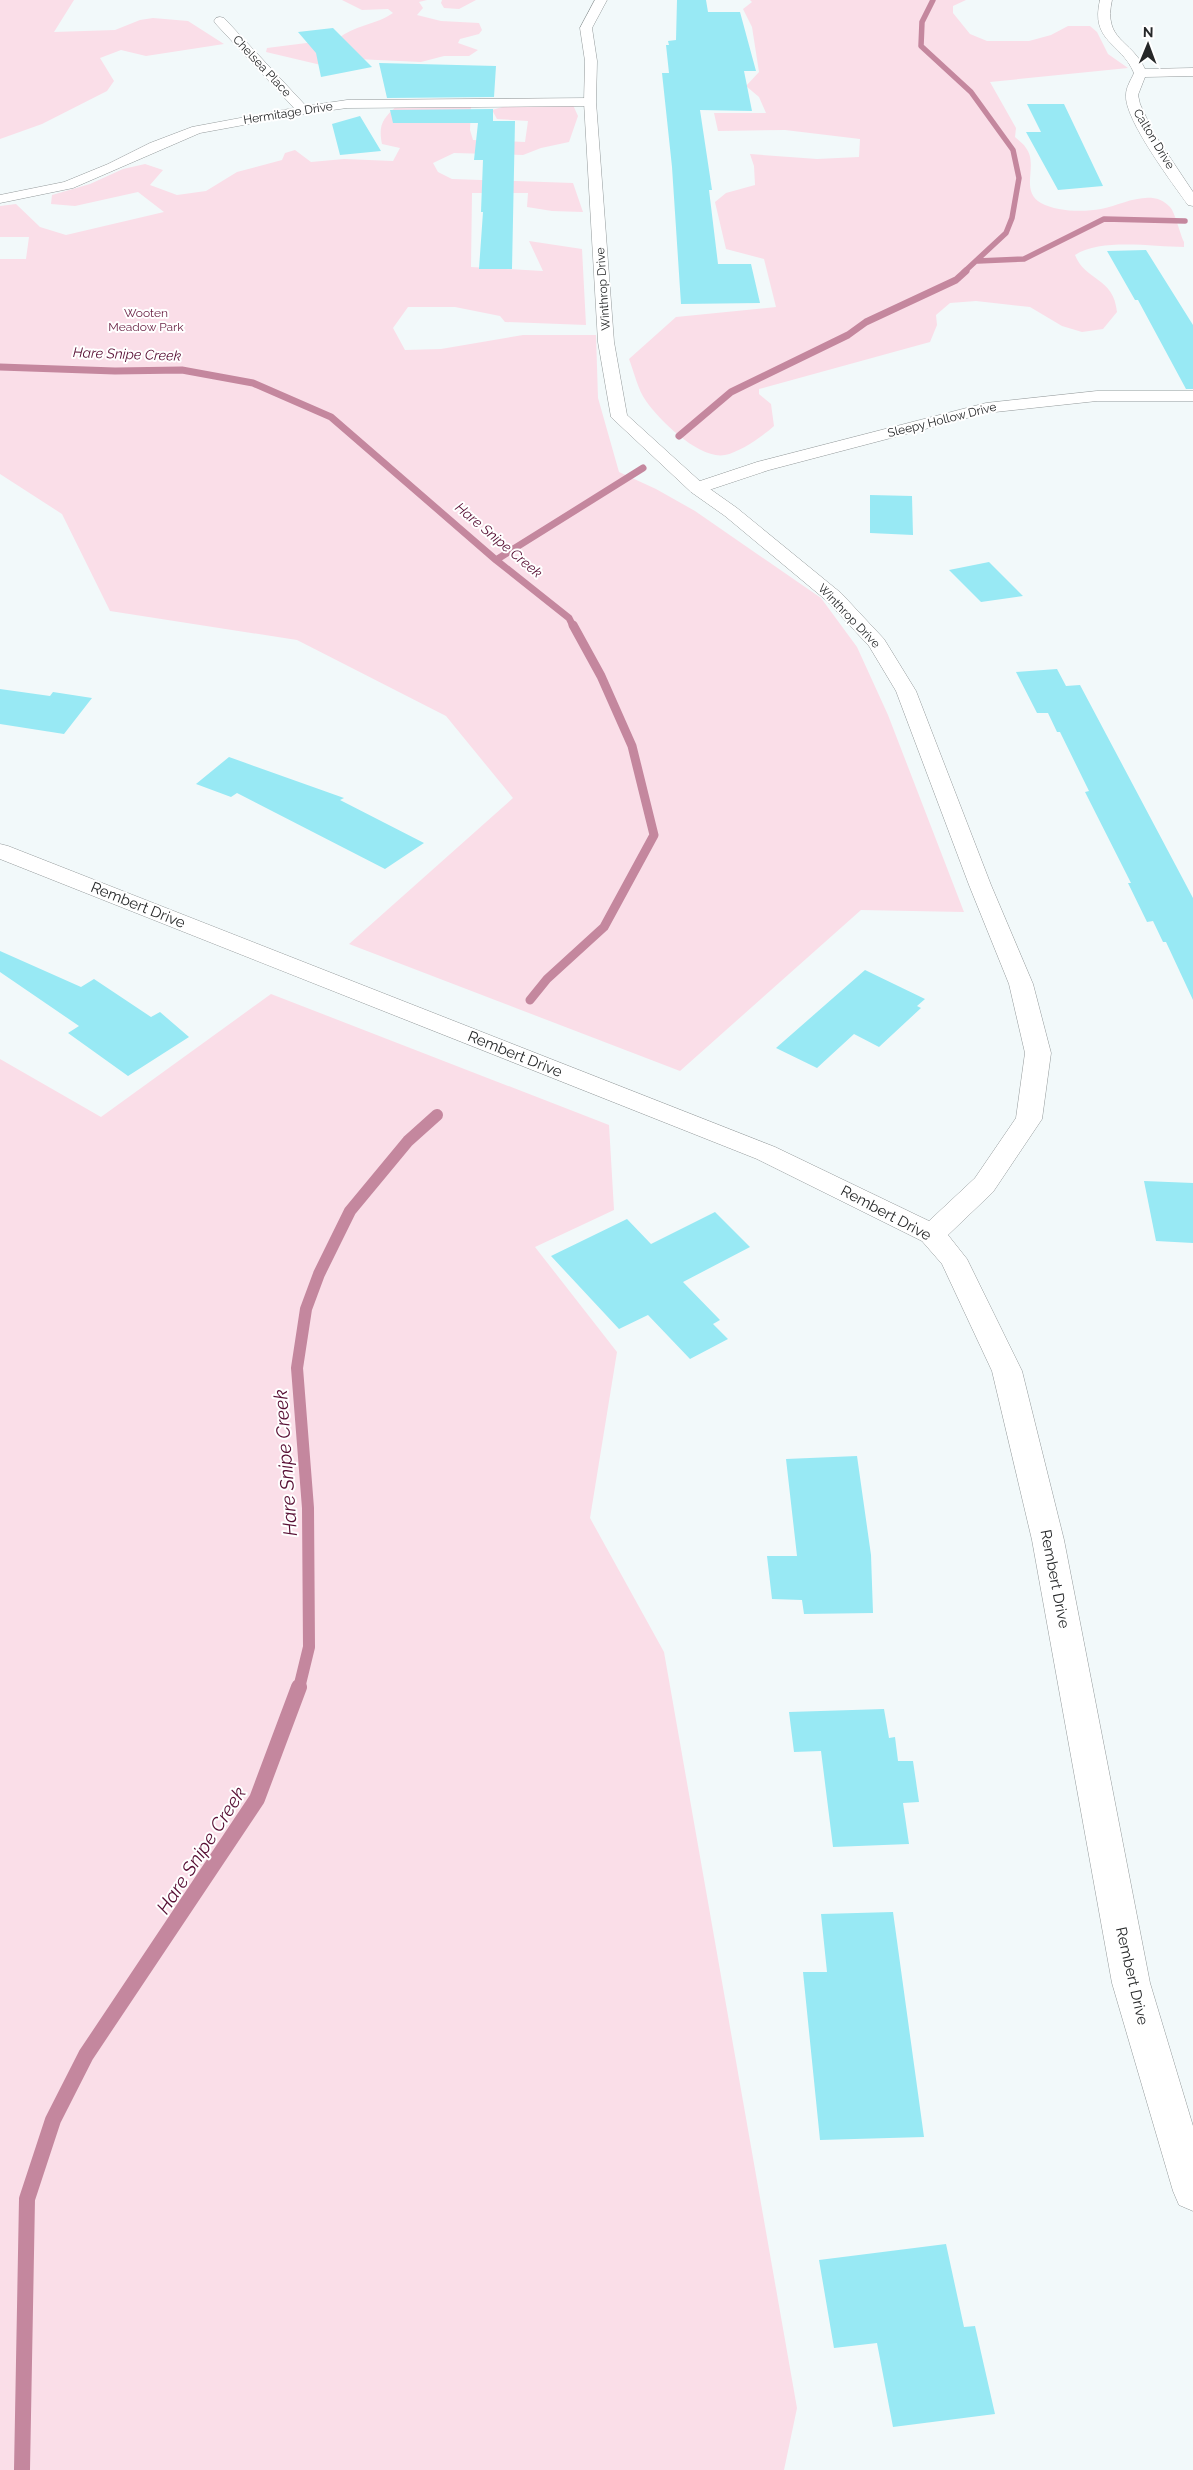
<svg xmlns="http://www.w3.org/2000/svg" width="1193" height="2470" viewBox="0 0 1193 2470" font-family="Raleway,sans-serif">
<rect width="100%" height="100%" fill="#f2f9fa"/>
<path fill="#fadee8" d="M 0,0 L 74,0 L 54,32 L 115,30 L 140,20 L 153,18 L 188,21 L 224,44 L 146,56 L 121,50 L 100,58 L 114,81 L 107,91 L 42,124 L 0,139 Z
M 342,0 L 427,0 L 419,2 L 423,8 L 417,15 L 441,21 L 479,23 L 482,30 L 479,34 L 460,39 L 458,43 L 478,50 L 469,56 L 444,56 L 421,62 L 356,59 L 321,65 L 266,52 L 267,48 L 338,39 C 354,25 376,25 393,13 L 388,9 L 362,10 Z
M 442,0 L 476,0 L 459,9 L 444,8 L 441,3 Z
M 750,0 L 966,0 L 953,6 L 953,13 L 970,34 L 987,41 L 1029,41 L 1051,35 L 1068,26 L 1090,26 L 1097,32 L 1108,54 L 1128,68 L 990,82 L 1016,128 L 1015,137 C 1018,140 1024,144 1026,148 C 1039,165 1019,191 1041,203 C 1057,212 1084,212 1101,209 C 1122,205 1152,187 1170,207 C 1175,212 1180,234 1184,242 L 1184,247 C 1152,247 1102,238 1075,255 C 1085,281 1114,277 1117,312 L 1103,329 L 1082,332 L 1062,326 L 1030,307 L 976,301 L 950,303 L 936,315 L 937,325 L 930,342 L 759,389 L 759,394 L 771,404 L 774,426 C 763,436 740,452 725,455 C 700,460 660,421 646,401 C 638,390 634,372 629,359 L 676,317 L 776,307 L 764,259 L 726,249 L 715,202 L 726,193 L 755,185 L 754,166 L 750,154 L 817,159 L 859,157 L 860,139 L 785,130 L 718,131 L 714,113 L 766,113 L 759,97 L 746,86 L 759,72 L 752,27 L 743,9 L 752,2 Z
M 573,105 L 578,116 L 569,142 L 541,148 L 523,155 L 454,153 L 433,163 L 438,172 L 452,179 L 573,183 L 583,212 L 552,211 L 527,207 L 528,193 L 472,193 L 471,267 L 543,271 L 529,241 L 582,249 L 586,325 L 505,322 L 500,316 L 455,307 L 408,307 L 393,328 L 405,350 L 441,349 L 523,335 L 596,335 L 598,398 L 619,472 L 656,489 L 695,511 L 821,598 L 857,647 L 888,715 L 964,912 L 861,910 L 680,1071 L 349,944 L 513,798 L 446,716 L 297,640 L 110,611 L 62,514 L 0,474 L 0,259 L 26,259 L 29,237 L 0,237 L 0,206 L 16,204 L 40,227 L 66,235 L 164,212 L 138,192 L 75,206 L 51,204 L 52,195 L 90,184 L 123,169 L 145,164 L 163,170 L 150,185 L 177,195 L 206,191 L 237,172 L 282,160 L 285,153 L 295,150 L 311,162 L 344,159 L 393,161 L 400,148 L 382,144 C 378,125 383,118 397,106 L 471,107 L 470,130 L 473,140 L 525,142 L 528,121 L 497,119 L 492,110 L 506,106 Z
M 271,994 L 609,1125 L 614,1210 L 535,1247 L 617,1352 L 590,1518 L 664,1652 L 797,2408 L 784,2470 L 0,2470 L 0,1059 L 101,1117 Z"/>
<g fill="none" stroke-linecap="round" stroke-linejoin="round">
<path stroke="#c4879e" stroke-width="5.5" d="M 933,0 L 922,22 L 921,46 L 971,92 L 1013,150 L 1019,178 L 1012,218 L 1006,233 L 964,272
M 978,261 L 1024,259 L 1104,219 L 1185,221"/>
<path stroke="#c4879e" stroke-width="7" d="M 0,367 L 115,371 L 182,370 L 253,383 L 331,417 L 496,560 L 569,618 L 573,626
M 679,436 L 731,392 L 848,335 L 866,322 L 956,280 L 966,271
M 496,560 L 643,468"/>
<path stroke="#c4879e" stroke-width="9" d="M 530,1000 L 547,979 L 604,927 L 654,835 L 632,746 L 601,676 L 573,625"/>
<path stroke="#c4879e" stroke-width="12" d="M 299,1688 L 309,1647 L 308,1508 L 297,1368 L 306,1309 L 319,1274 L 350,1211 L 408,1141 L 437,1115"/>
<path stroke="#c4879e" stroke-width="16" d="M 22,2470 L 27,2199 L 53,2120 L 86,2055 L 257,1799 L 299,1687"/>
</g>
<path fill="#98e9f4" d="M 677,0 L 706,0 L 708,12 L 740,12 L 756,71 L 744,71 L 752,111 L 700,110 L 712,190 L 709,190 L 718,264 L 751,264 L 760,303 L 681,304 L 672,167 L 662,73 L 669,73 L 666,45 L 669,45 L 668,41 L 676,40 Z
M 333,28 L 372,67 L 321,77 L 316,53 L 298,32 Z
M 379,63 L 496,66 L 494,97 L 387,98 Z
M 1027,104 L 1064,104 L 1103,186 L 1058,190 L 1026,132 L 1041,132 Z
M 493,109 L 493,121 L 515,121 L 512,269 L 479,269 L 483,212 L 481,212 L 483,160 L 474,160 L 478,123 L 393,123 L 390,110 Z
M 360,116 L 381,151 L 340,155 L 332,124 Z
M 1146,250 L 1193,325 L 1193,389 L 1186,389 L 1138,300 L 1135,300 L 1107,251 Z
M 870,495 L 912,496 L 913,535 L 870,533 Z
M 989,562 L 1023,596 L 981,602 L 949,570 Z
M 1057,669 L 1066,686 L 1080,685 L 1193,898 L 1193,1000 L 1166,942 L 1163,942 L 1153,921 L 1147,922 L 1128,883 L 1131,883 L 1085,792 L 1089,791 L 1060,732 L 1057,732 L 1048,713 L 1037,713 L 1016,672 Z
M 0,689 L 50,696 L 53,692 L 92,698 L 64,734 L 0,724 Z
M 229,757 L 344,798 L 340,800 L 424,843 L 385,869 L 237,793 L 231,797 L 196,784 Z
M 0,951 L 81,987 L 94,979 L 151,1017 L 160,1012 L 189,1037 L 128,1076 L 68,1033 L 79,1026 L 0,972 Z
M 865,970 L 925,999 L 917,1006 L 921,1008 L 879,1047 L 854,1034 L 817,1068 L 776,1048 Z
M 1144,1181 L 1193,1183 L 1193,1243 L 1156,1241 Z
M 715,1212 L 750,1247 L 683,1282 L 720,1320 L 713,1324 L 728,1339 L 690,1359 L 648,1315 L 619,1329 L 551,1256 L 627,1219 L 651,1244 Z
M 857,1456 L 871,1555 L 873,1613 L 804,1614 L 802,1600 L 772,1599 L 767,1556 L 797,1556 L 786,1459 Z
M 884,1709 L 889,1738 L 895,1737 L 898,1761 L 913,1761 L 919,1802 L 903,1803 L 909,1844 L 833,1847 L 821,1751 L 794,1752 L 789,1712 Z
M 893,1912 L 924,2137 L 820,2140 L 803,1972 L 827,1972 L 821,1914 Z
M 946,2244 L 964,2327 L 975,2326 L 995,2414 L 893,2427 L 877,2343 L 834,2348 L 819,2260 Z"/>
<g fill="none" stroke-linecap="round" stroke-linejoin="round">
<defs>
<path id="street" d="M 1100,0 L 1112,0 C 1103,41 1131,39 1145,69 L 1193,68 L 1193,76 L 1145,77 L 1138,95 L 1140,104 L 1153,132 L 1193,192 L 1193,206 L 1188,205 C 1173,184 1124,119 1126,95 C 1126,87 1131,80 1134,73 C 1121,42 1090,42 1100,0 Z
M 220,17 L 224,18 L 306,106 L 347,100 L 590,98 L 596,102 L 590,106 L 347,108 L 303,114 L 200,133 L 73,188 L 0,203 L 0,195 L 64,182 L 108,164 L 150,143 L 192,127 L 294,108 L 216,24 L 214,21 L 216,18 Z
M 1097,391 L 1193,391 L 1193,401 L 1097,401 L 986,413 L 769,470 L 703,492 L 691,492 L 688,488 L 691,484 L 757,462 L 986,403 Z"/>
<path id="secondary" d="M 595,0 L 607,0 L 592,28 L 597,61 L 596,102 L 614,342 L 627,415 L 703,484 L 737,508 L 841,593 L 884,639 L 916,691 L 991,885 L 1033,984 L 1051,1053 L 1042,1119 L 993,1192 L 948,1235 L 967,1259 L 1022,1371 L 1064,1540 L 1150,1983 L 1193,2126 L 1193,2211 L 1179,2205 L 1173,2191 L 1112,1983 L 1032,1540 L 992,1371 L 942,1264 L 922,1241 L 757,1159 L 0,859 L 0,844 L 8,846 L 775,1147 L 929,1221 L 975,1178 L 1016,1118 L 1025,1053 L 1009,984 L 969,885 L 896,691 L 869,646 L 827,601 L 725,516 L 691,492 L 611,417 L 598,342 L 584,102 L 585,61 L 580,28 Z"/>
</defs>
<use href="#street" stroke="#949a9b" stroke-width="1"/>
<use href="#secondary" stroke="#949a9b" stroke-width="1"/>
<use href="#street" fill="#fff" fill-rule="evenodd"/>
<use href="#secondary" fill="#fff" fill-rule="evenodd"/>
</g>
<g text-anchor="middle" stroke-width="4" stroke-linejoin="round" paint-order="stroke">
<g font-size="12" fill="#262829" stroke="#fff">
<text transform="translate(262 66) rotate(47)" y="4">Chelsea Place</text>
<text transform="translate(288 113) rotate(-9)" y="4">Hermitage Drive</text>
<text transform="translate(1154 139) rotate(59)" y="4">Calton Drive</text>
<text transform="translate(603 289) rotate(-94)" y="4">Winthrop Drive</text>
<text transform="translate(942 420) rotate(-14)" y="4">Sleepy Hollow Drive</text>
<text transform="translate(849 616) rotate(46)" y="4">Winthrop Drive</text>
</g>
<g font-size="12" fill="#681f42" stroke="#fff">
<text x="146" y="317">Wooten<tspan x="146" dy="14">Meadow Park</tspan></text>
</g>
<g font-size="14" font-style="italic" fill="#570e33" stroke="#fff">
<text transform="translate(127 354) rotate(2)" y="5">Hare Snipe Creek</text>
<text transform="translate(499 540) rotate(40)" y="5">Hare Snipe Creek</text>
</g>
<g font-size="15" fill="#262829" stroke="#fff">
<text transform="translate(138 905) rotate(22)" y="5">Rembert Drive</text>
<text transform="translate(515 1054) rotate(22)" y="5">Rembert Drive</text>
<text transform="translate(886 1213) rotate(28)" y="5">Rembert Drive</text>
<text transform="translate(1055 1579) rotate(79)" y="5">Rembert Drive</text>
<text transform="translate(1132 1976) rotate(77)" y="5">Rembert Drive</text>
</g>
<g font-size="19" font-style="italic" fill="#570e33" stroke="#fff">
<text transform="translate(285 1463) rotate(-94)" y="7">Hare Snipe Creek</text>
<text transform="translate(201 1850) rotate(-57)" y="7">Hare Snipe Creek</text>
</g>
</g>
<g transform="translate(1148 45) rotate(1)" stroke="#ffffff" stroke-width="4" paint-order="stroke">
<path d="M0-4L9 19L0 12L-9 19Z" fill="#262829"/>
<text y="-8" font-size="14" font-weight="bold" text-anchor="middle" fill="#262829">N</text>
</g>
</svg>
